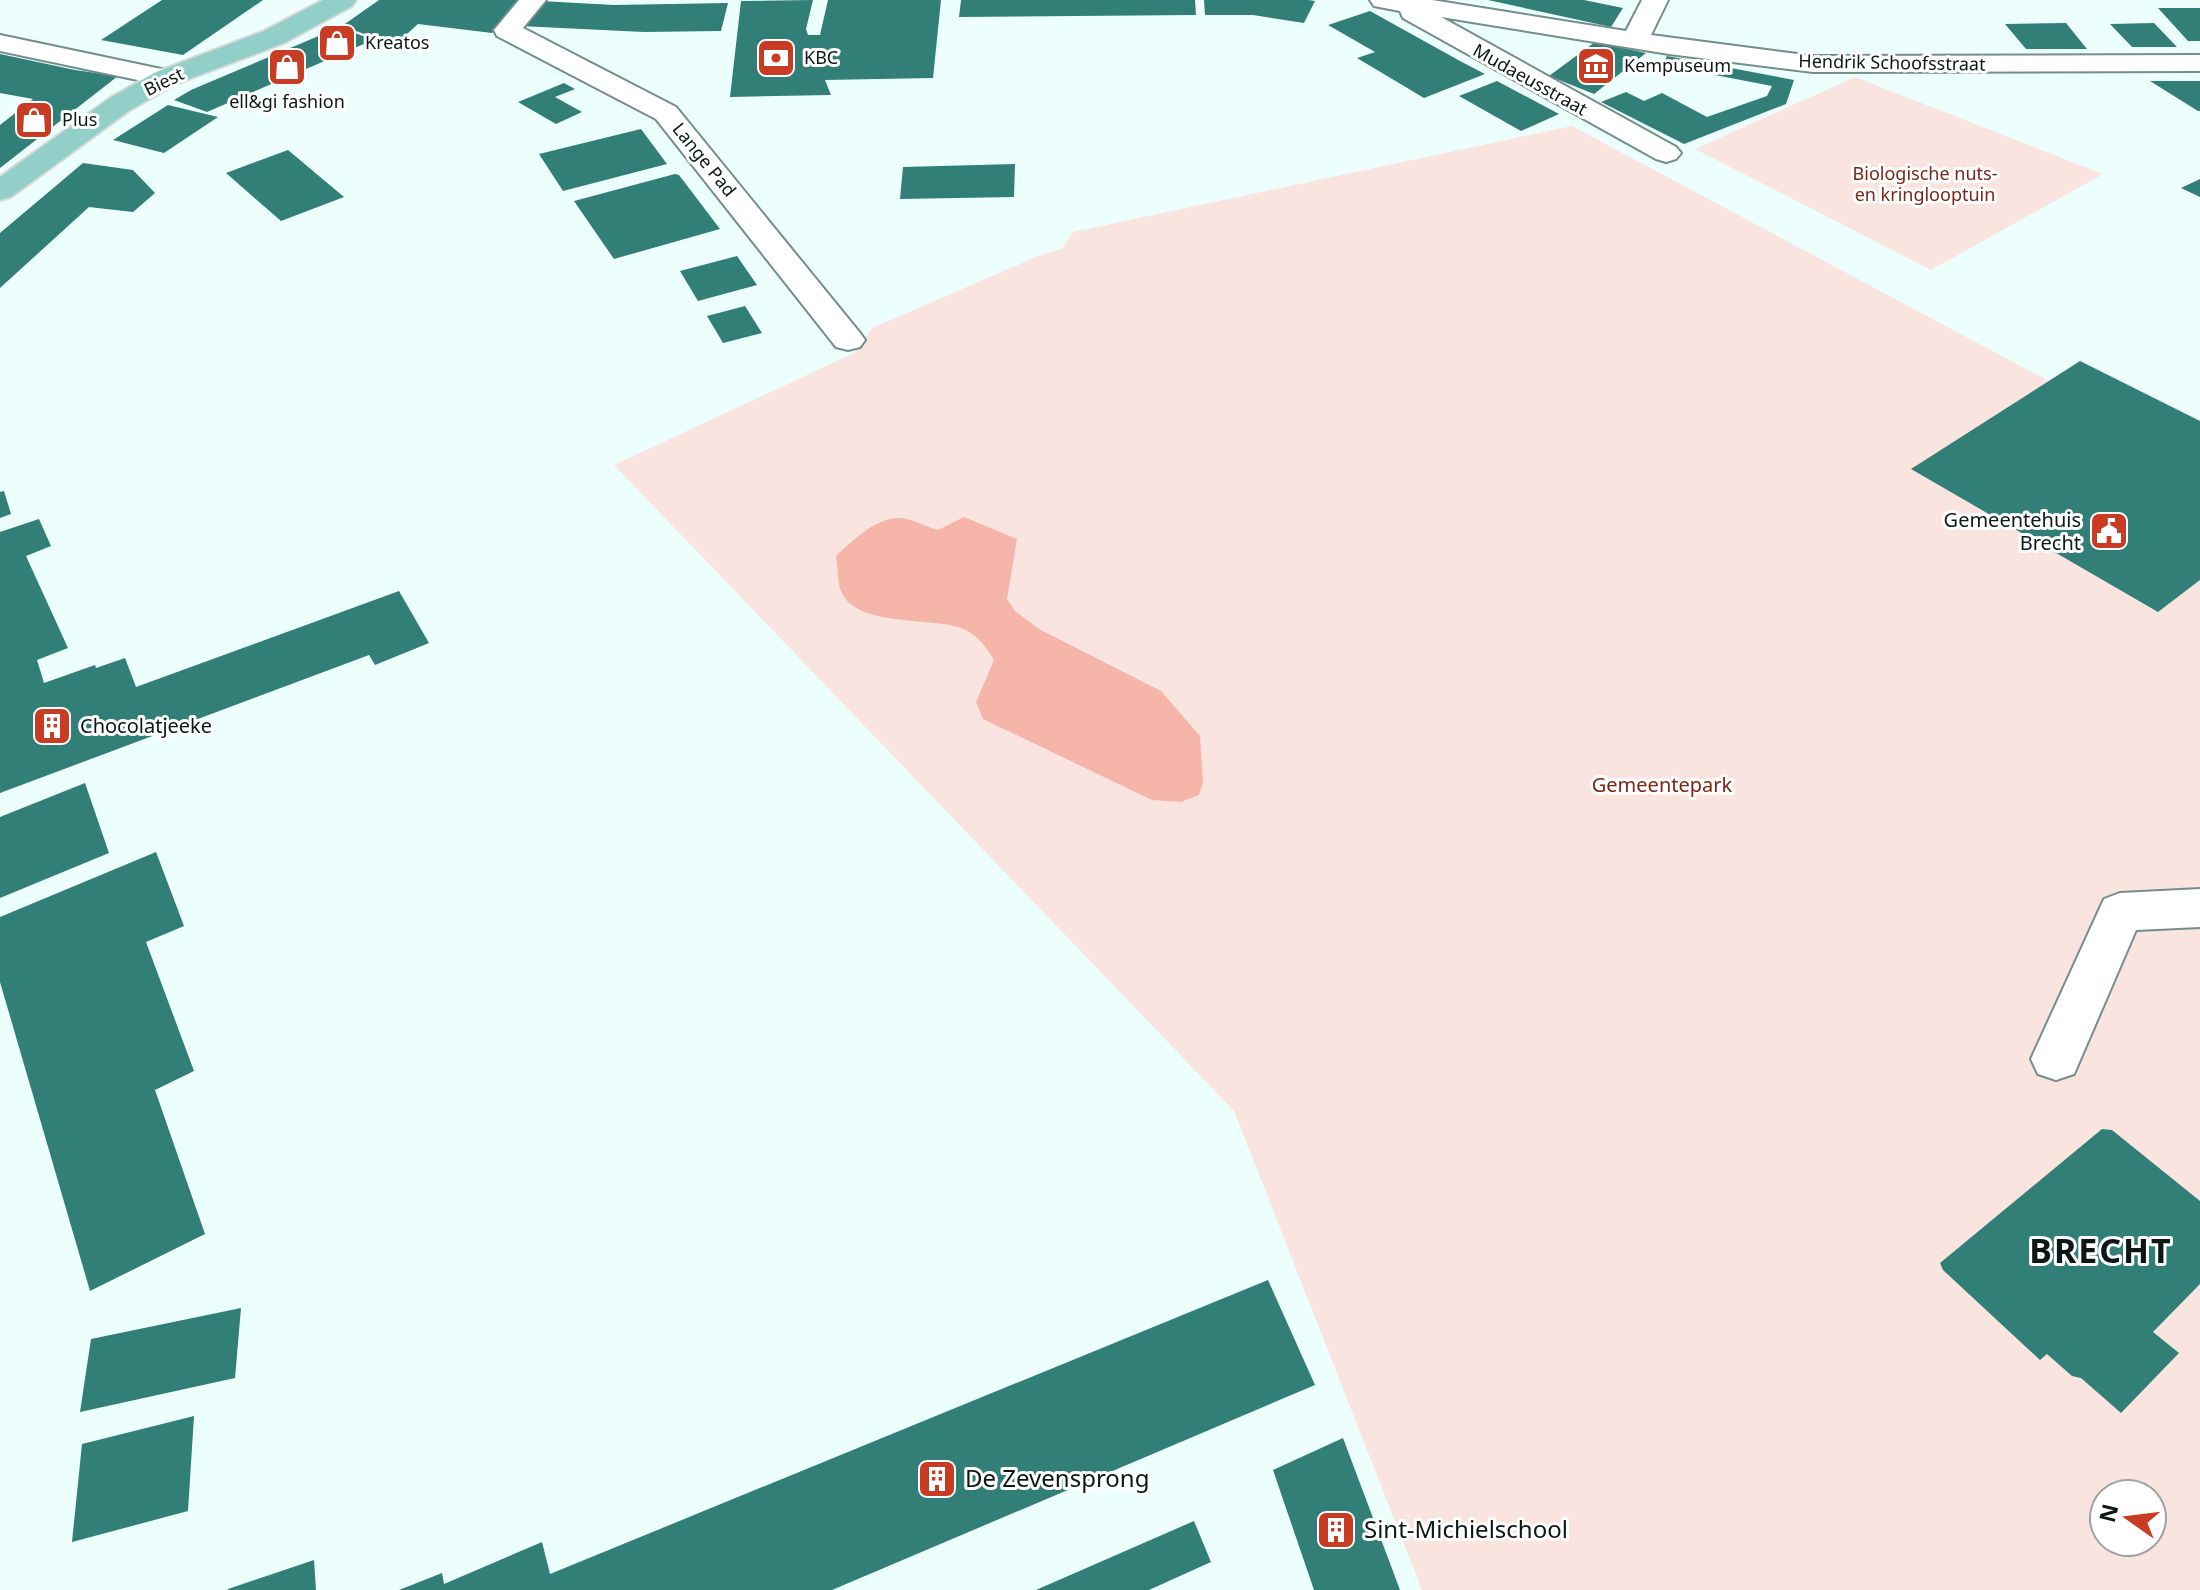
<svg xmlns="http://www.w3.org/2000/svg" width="2200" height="1590" viewBox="0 0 2200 1590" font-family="'Noto Sans',sans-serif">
<rect width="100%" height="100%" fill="#edfffc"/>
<path fill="#f9e4e0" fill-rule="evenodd" d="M 1855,77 L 2103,174 L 1931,270 L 1695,149 Z
M 1572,126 L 2200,462 L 2200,1590 L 1422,1590 L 1234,1111 L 614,465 L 856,352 L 872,328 L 1043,254 L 1062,249 L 1073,232 ZM 2104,1494 L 2152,1494 L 2152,1542 L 2104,1542 Z"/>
<path fill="#f5b6a9" d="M 964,517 L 1017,539 L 1007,599 L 1015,611 L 1039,629 L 1161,691 L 1200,736 L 1203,782 L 1199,795 L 1181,802 L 1152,800 L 983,719 L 976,702 L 994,660 C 986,646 975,632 958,627 C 929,618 857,626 842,593 C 837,584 838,567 836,556 C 852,541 877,516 901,518 C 913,519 927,527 938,530 Z"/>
<path fill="#327f78" d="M 162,0 L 263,0 L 183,55 L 101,40 Z
M 379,0 L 525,0 L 492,33 L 418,24 L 395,45 L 342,26 Z
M 813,0 L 806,29 L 808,35 L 820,35 L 828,0 L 941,0 L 933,78 L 825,80 L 831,95 L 730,97 L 741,1 Z
M 961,0 L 1195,0 L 1196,15 L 959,17 Z
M 1204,0 L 1308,0 L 1315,1 L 1304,23 L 1253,15 L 1205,15 Z
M 1488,0 L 1584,0 L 1623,8 L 1611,27 Z
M 540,1 L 614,5 L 728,3 L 721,31 L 644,32 L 520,26 Z
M 2158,8 L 2200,8 L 2200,41 L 2188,41 Z
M 1370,11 L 1460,61 L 1485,74 L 1424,98 L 1357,58 L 1375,52 L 1328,25 Z
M 2066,23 L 2087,49 L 2026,49 L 2005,24 Z
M 2154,23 L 2177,47 L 2132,47 L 2110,24 Z
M 340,27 L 373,40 L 207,112 L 174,100 L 191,90 Z
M 1595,42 L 1646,53 L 1594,94 L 1549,76 Z
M 0,54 L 75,70 L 118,76 L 0,168 L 0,125 L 33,99 L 0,93 Z
M 1667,56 L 1794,80 L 1786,104 L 1684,144 L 1601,102 L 1626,92 L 1644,101 L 1662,93 L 1707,117 L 1767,96 L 1772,86 L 1663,65 Z
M 1497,81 L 1559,114 L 1521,131 L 1459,96 Z
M 2150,81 L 2200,81 L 2200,111 L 2198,111 Z
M 564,83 L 575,89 L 555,97 L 582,112 L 556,124 L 518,102 Z
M 168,105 L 218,117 L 164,153 L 113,140 Z
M 641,129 L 667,164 L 563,191 L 539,154 Z
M 288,150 L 344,197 L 281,221 L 226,173 Z
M 83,163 L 133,170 L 155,193 L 133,212 L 89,207 L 0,288 L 0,233 Z
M 1015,164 L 1014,197 L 900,199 L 903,167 Z
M 675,174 L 679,175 L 720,229 L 614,259 L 574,201 Z
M 2200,179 L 2200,197 L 2181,188 Z
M 737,256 L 757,285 L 698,301 L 680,271 Z
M 745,306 L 762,333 L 723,343 L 707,316 Z
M 2080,361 L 2200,421 L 2200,580 L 2158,612 L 1911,469 Z
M 4,491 L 11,514 L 0,518 L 0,492 Z
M 39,519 L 51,546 L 26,556 L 68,648 L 37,660 L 44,683 L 95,665 L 96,668 L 125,658 L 136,687 L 399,591 L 429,643 L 375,665 L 369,655 L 0,793 L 0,532 Z
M 85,783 L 109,853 L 0,898 L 0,817 Z
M 156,852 L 184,926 L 146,942 L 194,1071 L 155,1090 L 205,1234 L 90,1291 L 0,982 L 0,917 Z
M 2102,1129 L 2112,1130 L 2200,1201 L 2200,1284 L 2153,1332 L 2179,1353 L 2121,1413 L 2081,1378 L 2072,1376 L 2047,1354 L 2040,1360 L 1943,1270 L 1940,1263 Z
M 1268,1280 L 1315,1385 L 832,1590 L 399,1590 L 442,1573 L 444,1584 L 542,1542 L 550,1574 Z
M 241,1308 L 235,1378 L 80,1412 L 91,1339 Z
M 194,1416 L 188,1511 L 72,1542 L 82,1444 Z
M 1343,1438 L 1400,1590 L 1314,1590 L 1273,1470 Z
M 1194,1521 L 1211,1562 L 1149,1590 L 1036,1590 Z
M 314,1560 L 316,1590 L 228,1590 L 228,1589 Z"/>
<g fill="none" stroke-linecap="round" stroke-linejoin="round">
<defs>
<path id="minor" d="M 519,0 L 546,0 L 523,28 L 676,107 L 860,333 L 865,340 L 860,347 L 848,350 L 836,347 L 656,119 L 497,36 L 494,30 Z
M 1370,0 L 1432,0 L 1626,31 L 1642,0 L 1668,0 L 1651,35 L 1813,56 L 2200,55 L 2200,71 L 1813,72 L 1669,54 L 1441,17 L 1676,147 L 1681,153 L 1676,159 L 1666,162 L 1656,159 L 1403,18 L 1400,11 L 1374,6 Z
M 0,35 L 166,70 L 176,72 L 180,78 L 176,84 L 166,86 L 0,51 Z
M 2200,889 L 2200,927 L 2136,930 L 2074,1074 L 2056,1080 L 2038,1074 L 2031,1059 L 2104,899 L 2120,893 Z"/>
<path id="major" d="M 323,0 L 356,0 L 352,6 L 284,43 L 176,84 L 130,110 L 11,197 L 0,200 L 0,177 L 110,98 L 156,72 L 264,31 Z"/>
</defs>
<use href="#minor" stroke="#738e8b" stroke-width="4"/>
<use href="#major" stroke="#d8dada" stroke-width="4"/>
<use href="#minor" fill="#fff" fill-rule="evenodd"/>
<use href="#major" fill="#92cfc9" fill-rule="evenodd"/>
</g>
<defs>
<symbol id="shop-square" viewBox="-11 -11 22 22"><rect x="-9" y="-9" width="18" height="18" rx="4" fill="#c73c23" stroke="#fff"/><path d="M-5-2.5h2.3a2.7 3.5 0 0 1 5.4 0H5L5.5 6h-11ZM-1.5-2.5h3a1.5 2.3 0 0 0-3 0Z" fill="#fff"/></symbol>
<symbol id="bank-square" viewBox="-11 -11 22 22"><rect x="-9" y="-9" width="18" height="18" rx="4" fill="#c73c23" stroke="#fff"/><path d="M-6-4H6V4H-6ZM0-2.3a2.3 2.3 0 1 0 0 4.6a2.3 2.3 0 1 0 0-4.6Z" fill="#fff"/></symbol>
<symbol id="museum-square" viewBox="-11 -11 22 22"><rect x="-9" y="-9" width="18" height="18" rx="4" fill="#c73c23" stroke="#fff"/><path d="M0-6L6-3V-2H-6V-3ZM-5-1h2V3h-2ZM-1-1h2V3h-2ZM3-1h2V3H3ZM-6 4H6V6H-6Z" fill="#fff"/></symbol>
<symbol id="civic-square" viewBox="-11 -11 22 22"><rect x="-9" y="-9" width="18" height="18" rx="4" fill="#c73c23" stroke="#fff"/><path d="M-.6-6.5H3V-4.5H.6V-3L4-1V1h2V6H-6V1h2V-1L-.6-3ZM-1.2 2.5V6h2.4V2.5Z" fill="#fff"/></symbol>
<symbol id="building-square" viewBox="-11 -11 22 22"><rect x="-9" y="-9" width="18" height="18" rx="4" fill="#c73c23" stroke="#fff"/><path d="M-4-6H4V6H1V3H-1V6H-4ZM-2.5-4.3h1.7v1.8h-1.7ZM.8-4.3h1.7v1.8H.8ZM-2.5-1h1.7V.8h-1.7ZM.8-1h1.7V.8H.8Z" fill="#fff"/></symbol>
</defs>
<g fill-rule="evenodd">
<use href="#shop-square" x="315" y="21" width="44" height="44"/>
<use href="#bank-square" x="754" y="36" width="44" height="44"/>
<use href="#museum-square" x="1574" y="44" width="44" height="44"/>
<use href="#shop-square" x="265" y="45" width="44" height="44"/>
<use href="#shop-square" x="12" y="98" width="44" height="44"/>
<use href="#civic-square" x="2087" y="509" width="44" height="44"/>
<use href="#building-square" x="30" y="704" width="44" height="44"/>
<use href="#building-square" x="915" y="1457" width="44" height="44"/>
<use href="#building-square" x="1314" y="1508" width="44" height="44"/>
</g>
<g text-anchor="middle" stroke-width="6" stroke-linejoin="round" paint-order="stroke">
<g font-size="18" fill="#0c1716" stroke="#fff" text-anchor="start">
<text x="365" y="49">Kreatos</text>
<text x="804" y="64">KBC</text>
<text x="1624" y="72">Kempuseum</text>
<text x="287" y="108" text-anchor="middle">ell&amp;gi fashion</text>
<text x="62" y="126">Plus</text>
</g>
<g font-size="18" fill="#0c1716" stroke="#fff">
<text transform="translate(1892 63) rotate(1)" y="6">Hendrik Schoofsstraat</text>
<text transform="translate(1530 80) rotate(29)" y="6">Mudaeusstraat</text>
<text transform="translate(164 82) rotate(-26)" y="6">Biest</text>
<text transform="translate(704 160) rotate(51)" y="6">Lange Pad</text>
</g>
<g font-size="18" fill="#7d2414" stroke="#fff">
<text x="1925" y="180">Biologische nuts-<tspan x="1925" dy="21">en kringlooptuin</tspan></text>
</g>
<g font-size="20" fill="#0c1716" stroke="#fff" text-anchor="end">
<text x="2081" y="527">Gemeentehuis<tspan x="2081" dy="23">Brecht</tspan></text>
<text x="80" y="733" text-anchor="start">Chocolatjeeke</text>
</g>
<g font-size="20" fill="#7d2414" stroke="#fff">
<text x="1662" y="792">Gemeentepark</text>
</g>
<g font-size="24" fill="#0c1716" stroke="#fff" text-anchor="start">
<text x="965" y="1487">De Zevensprong</text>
<text x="1364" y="1538">Sint-Michielschool</text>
</g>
<g font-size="34" font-weight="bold" letter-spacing="2" fill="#0c1716" stroke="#fff">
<text x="2101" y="1263">BRECHT</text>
</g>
</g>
<g transform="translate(2128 1518) rotate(284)"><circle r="38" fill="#ffffff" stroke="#9ea2a2" stroke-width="2"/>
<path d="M0-6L14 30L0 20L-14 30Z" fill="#c73c23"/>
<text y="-12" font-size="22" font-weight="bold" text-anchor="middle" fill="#0c1716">N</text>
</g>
</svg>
